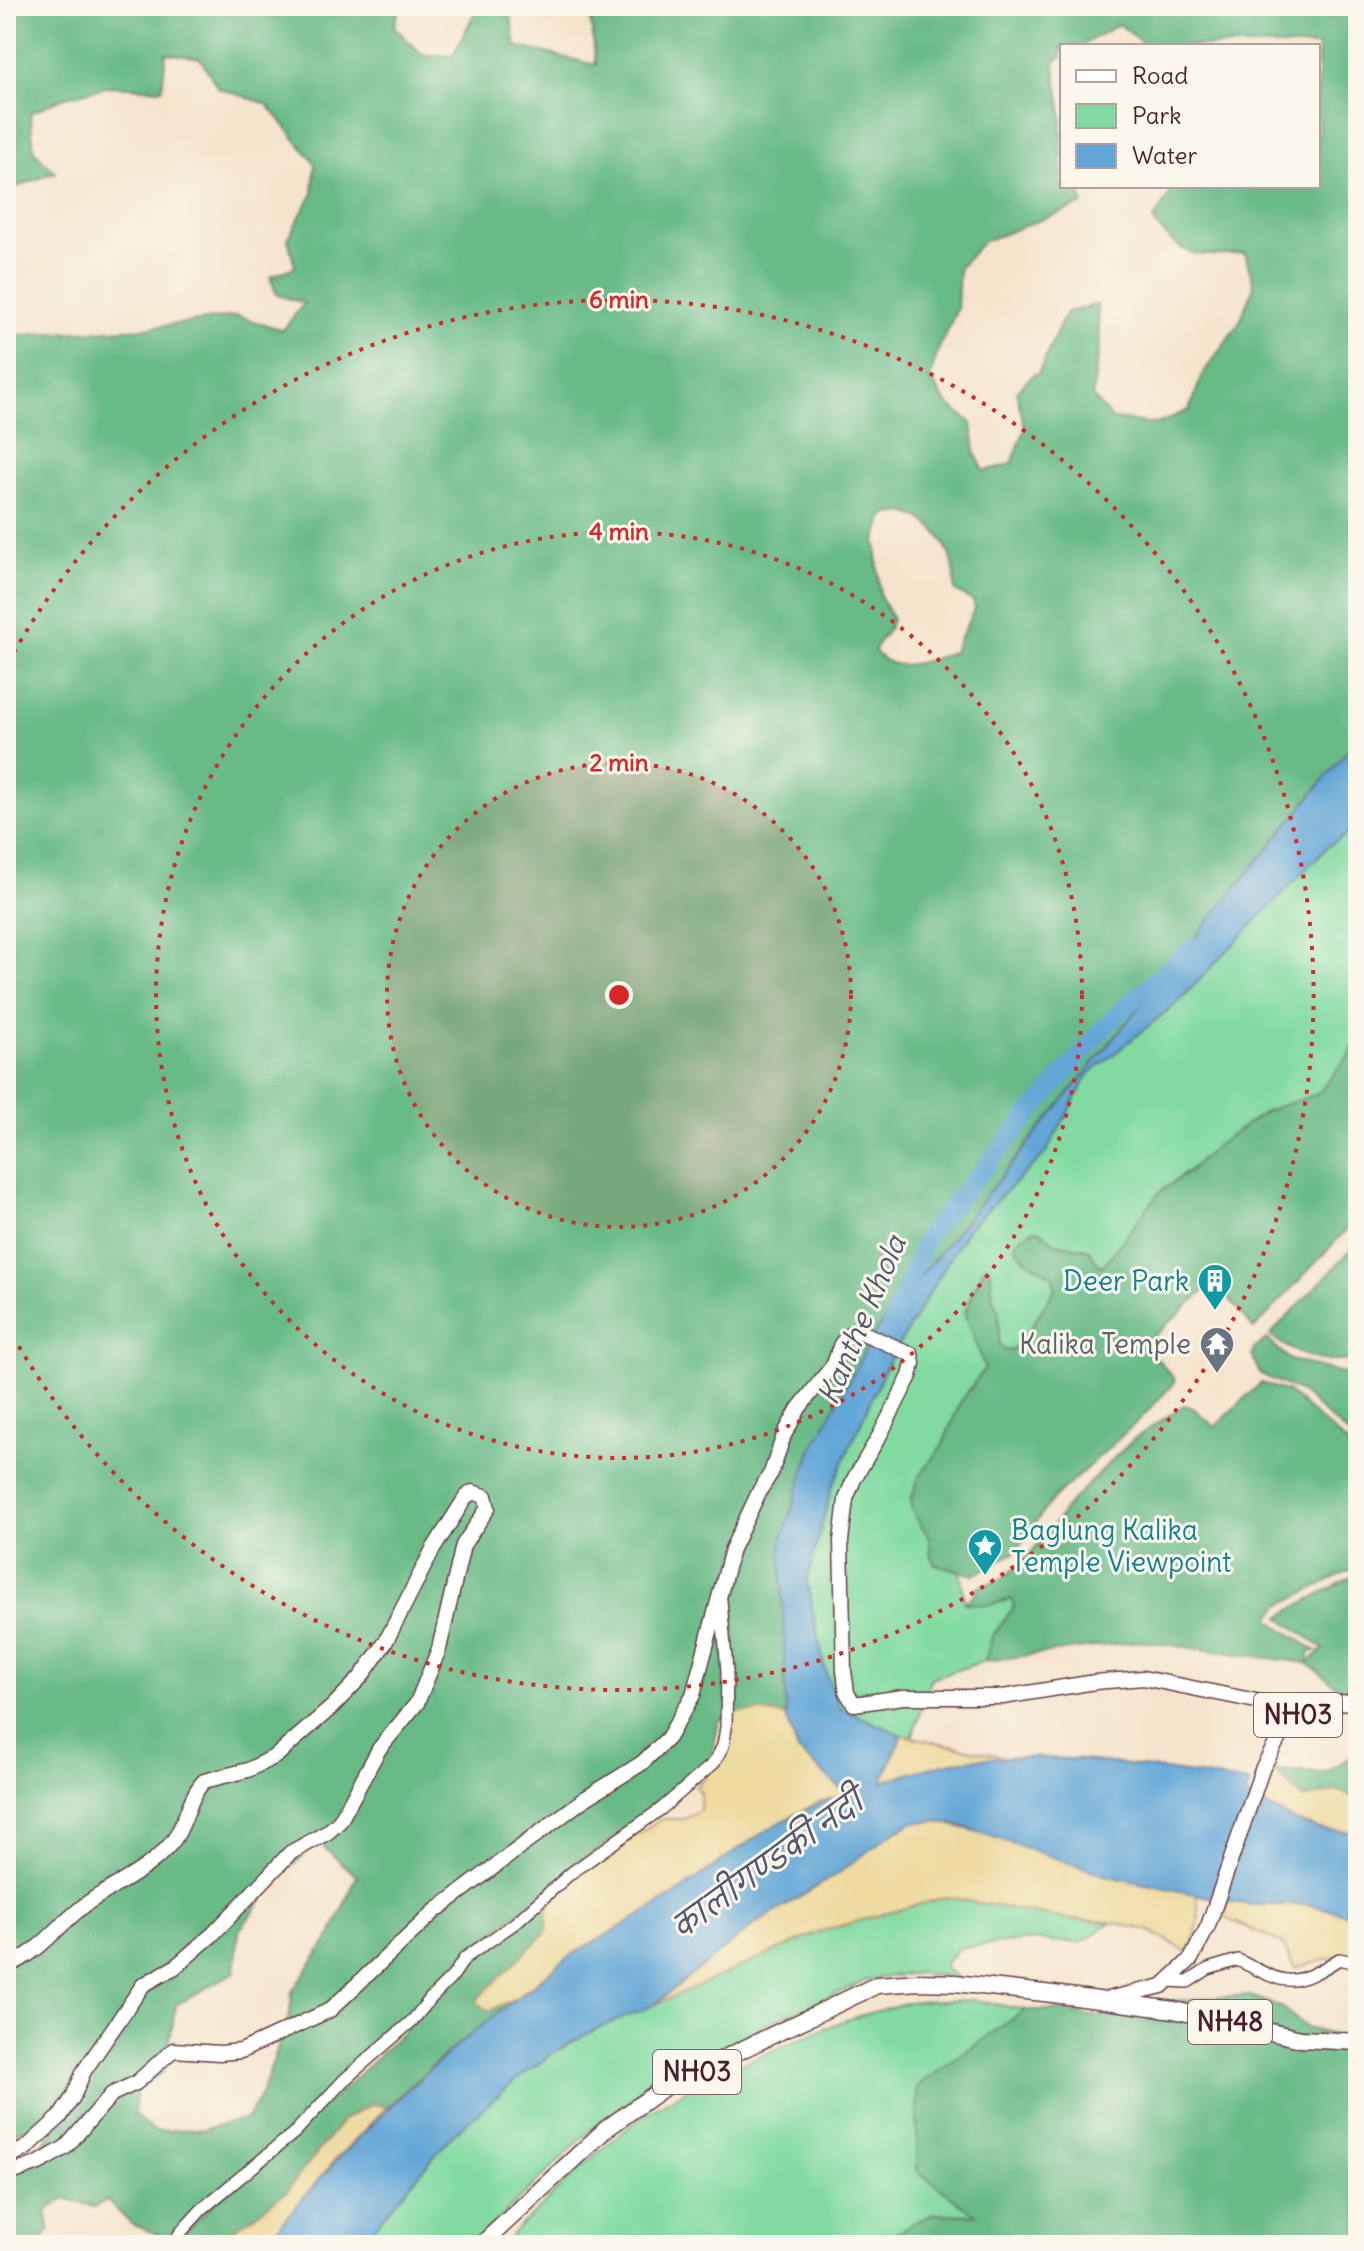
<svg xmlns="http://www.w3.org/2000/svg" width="1364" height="2251" viewBox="0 0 1364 2251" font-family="Delius,'Playpen Sans Deva',sans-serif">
<rect width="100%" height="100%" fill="#fbf7ec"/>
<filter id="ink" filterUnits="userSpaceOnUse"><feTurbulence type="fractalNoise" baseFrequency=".0125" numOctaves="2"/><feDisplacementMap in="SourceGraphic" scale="16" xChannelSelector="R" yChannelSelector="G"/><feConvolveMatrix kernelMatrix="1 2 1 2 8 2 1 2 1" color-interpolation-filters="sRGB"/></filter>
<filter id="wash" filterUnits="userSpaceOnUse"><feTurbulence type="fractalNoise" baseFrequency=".006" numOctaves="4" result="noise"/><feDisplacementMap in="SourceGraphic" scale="32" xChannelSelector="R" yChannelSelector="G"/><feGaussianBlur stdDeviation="1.8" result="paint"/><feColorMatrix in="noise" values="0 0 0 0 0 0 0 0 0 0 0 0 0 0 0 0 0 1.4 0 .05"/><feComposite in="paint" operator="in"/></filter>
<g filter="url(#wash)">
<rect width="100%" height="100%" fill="#f5e4cc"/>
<path fill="#81daa0" stroke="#667c66" stroke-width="2" d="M 1358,828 L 1358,1039 L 1348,1057 L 1318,1094 L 1266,1111 L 1159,1193 L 1103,1266 L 1099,1265 L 1086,1249 L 1055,1243 L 1040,1230 L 1032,1230 L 1016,1242 L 1024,1259 L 1034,1263 L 1053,1277 L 1055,1289 L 1023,1340 L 1011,1351 L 1004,1350 L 999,1344 L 999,1313 L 993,1299 L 990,1268 L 984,1268 L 965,1312 L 985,1368 L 960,1403 L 943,1444 L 919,1477 L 912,1511 L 930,1537 L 931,1557 L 935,1564 L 960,1571 L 965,1603 L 989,1605 L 1012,1599 L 1014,1607 L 992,1637 L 985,1661 L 931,1678 L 912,1737 L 902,1735 L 840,1708 L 825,1671 L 807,1580 L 832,1487 L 886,1366 L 968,1228 L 1045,1154 L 1089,1074 L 1178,1002 L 1328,846 Z
M 946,1897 L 1068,1919 L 1111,1922 L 1080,1943 L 1031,1940 L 958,1948 L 943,1967 L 958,1978 L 919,1973 L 870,1979 L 765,2025 L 660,2080 L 600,2121 L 472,2245 L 359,2245 L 452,2135 L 516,2080 L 556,2051 L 596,2029 L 822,1931 Z
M 973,2000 L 1025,2010 L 917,2086 L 977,2216 L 935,2214 L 917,2221 L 901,2231 L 860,2245 L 500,2245 L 597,2153 L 645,2114 L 702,2081 L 845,2020 L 909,2002 Z"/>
<path fill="#68ba86" stroke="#596c58" stroke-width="2" fill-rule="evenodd" d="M 6,6 L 400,6 L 394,27 L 423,55 L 453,56 L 478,6 L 486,6 L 511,18 L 516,46 L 596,65 L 589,6 L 1358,6 L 1358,738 L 875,1332 L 781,1542 L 786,1716 C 762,1712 740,1708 719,1721 L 711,1760 L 623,1831 L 553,1883 L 451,1968 L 405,2023 L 266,2154 L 170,2239 L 131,2224 L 107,2200 L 95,2207 L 65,2198 L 46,2211 L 50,2230 C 35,2249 29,2245 6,2245 L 6,2169 L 45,2141 L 68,2113 L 59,2105 L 50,2119 L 30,2137 L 23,2129 L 6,2138 L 6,336 L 146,328 L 237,316 L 283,330 L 304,303 L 277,295 L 270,277 L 295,267 L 288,238 L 313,193 L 315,163 L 267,104 L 218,88 L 200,58 L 166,53 L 162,89 L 110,86 L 62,98 L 30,113 L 34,151 L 55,172 L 6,191 ZM 1119,24 L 1146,46 L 1318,46 L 1318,186 L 1175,186 L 1153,221 C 1185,261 1198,256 1245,253 L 1254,286 L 1240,321 L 1203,374 L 1189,410 L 1157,424 L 1111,419 L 1092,396 L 1100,343 L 1097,305 L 1066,312 L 1038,374 L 1034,374 L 1016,391 L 1025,428 L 1012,464 L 984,471 L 975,453 L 972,423 L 946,403 L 930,378 L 938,350 L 957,309 L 959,268 L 982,242 L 1083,204 L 1079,186 L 1062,186 L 1062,113 L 1054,62 L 1062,57 L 1062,46 L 1081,46 ZM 904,512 C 940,521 956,556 955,591 L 973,601 L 975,608 L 953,652 C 929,660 893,677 875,651 C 879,635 888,638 892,618 L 880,596 L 876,541 L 883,518 L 889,514 ZM 318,1842 L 357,1876 L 331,1935 L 292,1991 L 290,2013 L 262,2093 L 247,2118 L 205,2129 L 154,2131 L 134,2115 L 136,2091 L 164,2071 L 176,2005 L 235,1972 L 239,1931 L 275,1882 Z
M 1358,1039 L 1358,1217 L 1254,1329 L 1215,1281 L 1145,1344 L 1175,1380 L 1172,1385 L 1141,1418 L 1051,1501 L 1014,1553 L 974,1575 L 935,1564 L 931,1557 L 929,1537 L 912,1511 L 911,1500 L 919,1477 L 943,1444 L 960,1403 L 985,1368 L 965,1312 L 984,1268 L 987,1265 L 990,1268 L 993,1299 L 999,1313 L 999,1344 L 1004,1350 L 1011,1351 L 1023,1340 L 1055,1289 L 1053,1277 C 1040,1267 1022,1261 1015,1246 C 1019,1236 1030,1231 1040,1230 L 1055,1243 L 1089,1250 L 1099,1265 L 1103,1266 L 1159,1193 L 1186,1174 L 1216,1146 L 1266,1111 L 1318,1094 L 1348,1057 Z
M 1358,1243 L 1358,1364 C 1348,1359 1343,1361 1332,1361 C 1310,1360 1287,1349 1270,1335 Z
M 1267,1339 L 1290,1360 L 1358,1377 L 1358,1443 L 1299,1391 L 1260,1374 L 1252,1356 L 1254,1349 Z
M 1261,1383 L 1288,1392 L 1358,1453 L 1358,1566 L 1280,1605 L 1269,1620 L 1316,1651 L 1309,1652 L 1309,1662 L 1324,1649 L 1280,1617 L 1299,1605 L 1358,1574 L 1358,1693 L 1348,1695 L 1307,1663 L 1139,1641 L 985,1661 L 992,1637 L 1014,1607 L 1012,1599 L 989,1605 L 965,1603 L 976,1593 L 976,1588 L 1001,1579 L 1019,1565 L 1045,1537 L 1068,1505 L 1113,1459 L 1135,1438 L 1184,1405 L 1193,1408 L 1215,1427 Z
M 1358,1752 L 1358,1799 L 1338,1791 L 1304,1799 L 1273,1771 L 1325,1773 Z
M 548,1907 L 547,1931 L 476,2001 L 489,2011 L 517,1997 L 446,2054 L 387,2107 L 373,2104 L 343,2120 L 286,2192 L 213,2245 L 179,2245 L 182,2235 L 210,2207 L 350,2083 L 446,1991 L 464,1968 L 534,1912 Z
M 1248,1995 L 1282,2008 L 1307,2028 L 1358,2042 L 1358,2245 L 860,2245 L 901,2231 L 917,2221 L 935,2214 L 976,2215 L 917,2171 L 917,2086 L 1025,2010 L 1059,2010 L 1099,2017 L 1147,2003 Z"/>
<path fill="#eeda9e" stroke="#9c7c64" stroke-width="2" d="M 733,1712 L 761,1712 L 786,1716 L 798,1751 L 849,1795 L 820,1801 L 741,1847 L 681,1890 L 604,1938 L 572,1955 L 517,1997 L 489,2011 L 476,2001 L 547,1931 L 548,1907 L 568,1883 L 595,1862 L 661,1819 L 684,1819 L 700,1810 L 701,1793 L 695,1787 C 717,1765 729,1744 733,1712 Z
M 902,1735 L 912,1737 L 1010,1758 L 964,1760 L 940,1765 L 881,1782 Z
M 1273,1771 L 1304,1799 L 1338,1791 L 1358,1799 L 1358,1833 L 1319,1829 L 1295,1821 L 1258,1802 Z
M 934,1821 L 992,1835 L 1108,1876 L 1196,1893 C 1201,1916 1199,1930 1188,1952 L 1150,1931 L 1111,1922 L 1068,1919 L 946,1897 L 822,1931 L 654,2005 L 754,1925 L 819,1886 L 891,1834 L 913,1822 Z
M 1228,1901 L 1252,1905 L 1310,1905 L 1358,1916 L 1358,1956 L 1341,1956 L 1295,1968 L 1282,1943 L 1225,1918 Z
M 373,2104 L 387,2107 L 333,2162 L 264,2245 L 213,2245 L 286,2192 L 343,2120 Z"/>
<path fill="#62a6d7" stroke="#566281" stroke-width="2" d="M 1358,738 L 1358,828 L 1328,846 L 1178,1002 L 1089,1074 L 1045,1154 L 968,1228 L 886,1366 L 832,1487 L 807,1580 L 825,1671 L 840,1708 L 902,1735 L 882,1782 C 909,1774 936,1764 965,1760 C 1057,1750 1159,1769 1250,1783 L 1246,1796 L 1295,1821 L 1319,1829 L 1358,1833 L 1358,1916 L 1310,1905 L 1252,1905 L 1228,1901 L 1108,1876 L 958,1825 L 934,1821 L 913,1822 L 891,1834 L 840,1872 L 754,1925 L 654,2005 L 596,2029 L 556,2051 L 516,2080 L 452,2135 L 359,2245 L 264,2245 C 343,2146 428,2064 529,1989 C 544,1978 556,1964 572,1955 C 608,1933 646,1914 681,1890 C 733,1854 786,1809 848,1795 L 798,1751 L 786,1716 L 781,1543 L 810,1453 L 875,1332 Z"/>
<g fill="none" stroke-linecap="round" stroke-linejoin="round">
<path stroke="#62a6d7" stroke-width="18" d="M 892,1322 L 928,1234 L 1108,1023 L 1193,947"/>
</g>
</g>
<g filter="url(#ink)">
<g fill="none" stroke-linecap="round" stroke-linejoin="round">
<defs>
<path id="minor" d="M 1167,1981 L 1188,1982 L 1208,1969 L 1238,1960 C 1286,1984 1291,1990 1339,1959 L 1358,1963
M 173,2245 L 180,2233 L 202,2209 L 295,2132 L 344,2080 L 413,2020 L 430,1999 L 452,1977 L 465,1958 L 515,1923 L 571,1873 L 661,1809 L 714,1763 L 723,1746 L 726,1728 L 727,1671 L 721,1600"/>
<path id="major" d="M 6,1966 C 39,1955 60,1922 89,1902 C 117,1883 151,1869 173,1841 C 187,1822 188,1798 204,1781 L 248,1770 L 276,1756 L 332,1707 L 361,1677 L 385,1643 L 432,1551 L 466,1497 L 472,1492 L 485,1496 L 488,1508 L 463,1545 L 439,1649 L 417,1703 L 379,1749 L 340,1821 L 328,1832 L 290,1853 L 213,1934 L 175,1967 L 143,1985 L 84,2071 L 73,2097 L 60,2117 L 26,2148 L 6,2158
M 1107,1999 L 1162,1986 L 1191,1959 L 1208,1926 L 1263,1767 L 1279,1738 L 1290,1721 L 1302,1711 L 1328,1704 L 1358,1701
M 6,2175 L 39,2163 L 66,2147 L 112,2094 L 136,2083 L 173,2050 L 220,2053 L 241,2051 L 330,2010 L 434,1912 L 583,1800 L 642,1763 L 668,1738 L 693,1695 L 732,1549 L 760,1490 L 771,1473 L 784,1435 L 799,1408 L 834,1364 L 841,1344 L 851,1333 L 861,1332 L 911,1354 L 913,1363 L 910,1376 L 881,1433 L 854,1479 L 846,1499 L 841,1541 L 844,1671 L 847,1693 L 854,1704 L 903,1697 L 1003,1697 L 1095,1682 L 1143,1678 L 1266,1703 L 1290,1721"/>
<path id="highway" d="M 481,2245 L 606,2129 L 666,2086 L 877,1985 L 918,1982 L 955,1983 L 1053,1994 L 1174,2010 L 1301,2039 L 1358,2042"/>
</defs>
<use href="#minor" stroke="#643d43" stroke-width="14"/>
<use href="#major" stroke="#643d43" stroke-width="17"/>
<use href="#highway" stroke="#643d43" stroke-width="19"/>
<use href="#minor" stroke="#fff" stroke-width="11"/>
<use href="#major" stroke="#fff" stroke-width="14"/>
<use href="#highway" stroke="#fff" stroke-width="16"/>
</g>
</g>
<circle cx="619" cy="995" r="232" fill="#d62828" fill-opacity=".12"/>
<g fill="none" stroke="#d62828" stroke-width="4" stroke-dasharray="4 8">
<circle cx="619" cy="995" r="232"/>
<circle cx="619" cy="995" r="463"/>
<path d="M8 663A695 695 0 1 1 8 1327"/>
</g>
<defs>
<symbol id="building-pin" viewBox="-11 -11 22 30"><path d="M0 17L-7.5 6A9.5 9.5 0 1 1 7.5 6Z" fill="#0f9aa8" stroke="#fbf7ec"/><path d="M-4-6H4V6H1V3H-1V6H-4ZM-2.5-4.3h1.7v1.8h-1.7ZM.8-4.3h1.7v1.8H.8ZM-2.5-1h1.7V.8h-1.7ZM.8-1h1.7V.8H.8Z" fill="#fff"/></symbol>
<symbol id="temple-pin" viewBox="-11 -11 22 30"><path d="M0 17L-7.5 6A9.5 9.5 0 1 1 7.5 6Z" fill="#6b7280" stroke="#fbf7ec"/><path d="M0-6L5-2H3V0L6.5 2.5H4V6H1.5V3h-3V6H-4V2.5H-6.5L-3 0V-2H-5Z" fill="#fff"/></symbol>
<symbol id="sight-pin" viewBox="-11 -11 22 30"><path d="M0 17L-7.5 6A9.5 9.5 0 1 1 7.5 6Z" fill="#0f9aa8" stroke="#fbf7ec"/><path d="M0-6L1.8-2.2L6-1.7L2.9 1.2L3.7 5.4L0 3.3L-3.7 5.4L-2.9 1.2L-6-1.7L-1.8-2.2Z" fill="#fff"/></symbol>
</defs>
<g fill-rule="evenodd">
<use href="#building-pin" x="1195" y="1261" width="40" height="54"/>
<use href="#temple-pin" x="1197" y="1324" width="40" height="54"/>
<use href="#sight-pin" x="965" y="1526" width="40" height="54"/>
</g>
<g text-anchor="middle" stroke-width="6" stroke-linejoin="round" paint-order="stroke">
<g fill="#fbf7ec" stroke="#7f6065" stroke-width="2">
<rect x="1254" y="1693" width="88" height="44" rx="6"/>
<rect x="1188" y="2000" width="84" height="44" rx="6"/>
<rect x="653" y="2050" width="88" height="44" rx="6"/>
</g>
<g font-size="26" font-weight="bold" fill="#4a1f2b">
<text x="1298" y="1724">NH03</text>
<text x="1230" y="2031">NH48</text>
<text x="697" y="2081">NH03</text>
</g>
<g font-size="28" fill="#0d838f" stroke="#fbf7ec" text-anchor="end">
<text x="1189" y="1291">Deer Park</text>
<text x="1011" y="1540" text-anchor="start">Baglung Kalika<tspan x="1011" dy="32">Temple Viewpoint</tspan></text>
</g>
<g font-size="28" fill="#5b616d" stroke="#fbf7ec" text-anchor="end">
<text x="1191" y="1354">Kalika Temple</text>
</g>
<g font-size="30" font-style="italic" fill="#545570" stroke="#fbf7ec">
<text transform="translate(862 1320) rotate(-67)" y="10">Kanthe Khola</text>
<text transform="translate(768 1865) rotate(-36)" y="10">कालीगण्डकी नदी</text>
</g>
</g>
<circle cx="619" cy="995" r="12" fill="#d62828" stroke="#fbf7ec" stroke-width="4"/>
<g font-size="24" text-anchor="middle" font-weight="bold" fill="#d62828" stroke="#fbf7ec" stroke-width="6" stroke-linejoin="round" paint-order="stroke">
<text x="619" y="308">6 min</text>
<text x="619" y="540">4 min</text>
<text x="619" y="771">2 min</text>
</g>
<rect width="1364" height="2251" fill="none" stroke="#fbf7ec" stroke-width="32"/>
<rect x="1060" y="44" width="260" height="144" fill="#fbf7ec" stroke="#b4a19f" stroke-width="2"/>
<rect x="1076" y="70" width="40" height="12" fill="#ffffff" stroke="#b4a19f" stroke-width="2"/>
<text x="1132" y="84" font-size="24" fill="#4a1f2b">Road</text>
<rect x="1076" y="104" width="40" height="24" fill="#81daa0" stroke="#b4a19f" stroke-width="2"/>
<text x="1132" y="124" font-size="24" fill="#4a1f2b">Park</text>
<rect x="1076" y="144" width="40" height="24" fill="#62a6d7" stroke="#b4a19f" stroke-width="2"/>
<text x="1132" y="164" font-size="24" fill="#4a1f2b">Water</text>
</svg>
